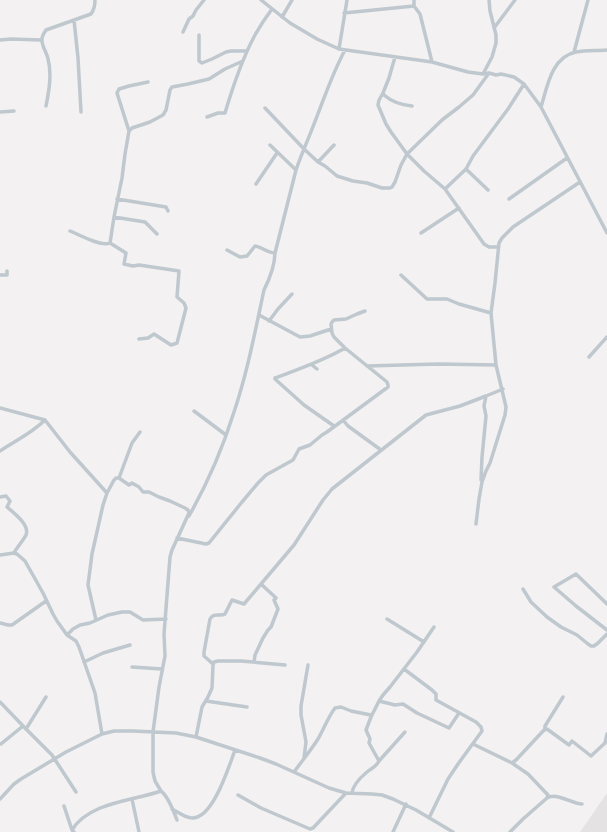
<svg xmlns="http://www.w3.org/2000/svg" width="607" height="832" viewBox="0 0 607 832" font-family="'Golos Text',sans-serif">
<rect width="100%" height="100%" fill="#f3f1f1"/>
<path fill="#e4e2e2" d="M 607,793 L 607,832 L 580,832 L 592,815 Z"/>
<g fill="none" stroke-linecap="round" stroke-linejoin="round">
<path stroke="#bfc8ce" stroke-width="3.5" d="M 261,0 L 290,23 L 317,39 L 339,49 L 432,62 L 468,72 L 483,74 L 489,73 L 496,75 L 501,74 L 514,77 L 524,84 L 541,107 L 607,233
M 414,0 L 414,6
M 344,13 L 414,6 L 420,14 L 432,62
M 282,17 L 292,0
M 74,20 L 78,58 L 81,112
M 494,28 L 515,0
M 183,32 L 189,19 L 193,16 L 196,10 L 204,0
M 199,35 L 199,61 L 202,63 L 212,59 L 226,52 L 231,51 L 247,51
M 0,40 L 11,39 L 41,40
M 339,49 L 347,0
M 574,52 L 588,0
M 395,57 L 389,78 L 383,93 L 384,95 C 392,102 401,105 412,106
M 483,74 L 492,57 L 496,43 L 496,35 L 490,11 L 489,0
M 383,93 L 379,100 L 378,105 L 386,124 L 391,132 L 407,154 L 424,171 L 445,189 L 484,244 L 489,247 L 498,247
M 46,106 C 49,91 52,74 48,59 C 47,53 41,45 42,39 C 42,36 44,33 46,30 L 91,14 C 94,10 95,5 95,0
M 541,107 C 547,88 551,57 576,52 C 586,50 597,51 607,50
M 265,108 L 304,149 L 318,162 L 325,166 L 337,176 L 353,181 L 367,183 L 382,188 L 390,188 L 392,187 L 395,182 L 401,165 L 407,154 L 442,120 L 459,107 L 473,95 L 489,73
M 0,112 L 14,111
M 207,117 L 218,113 L 225,113 C 233,86 242,59 255,35 C 260,26 266,17 272,9
M 129,131 L 117,93 L 119,89 L 129,86 L 148,82
M 270,145 L 296,170 C 301,155 308,140 314,124 C 324,99 332,74 345,50
M 318,162 L 334,145
M 466,169 L 488,190
M 256,184 L 277,153
M 445,189 L 466,169 L 473,156 L 508,109 L 524,84
M 117,199 L 166,207 L 168,211
M 509,199 L 567,158
M 114,217 L 145,222 L 157,234
M 70,231 C 80,235 101,247 110,243 L 114,217 L 122,178 L 125,154 L 129,131 L 132,128 L 150,122 L 163,115 L 166,110 L 170,90 L 172,87 L 188,84 L 209,79 L 225,69 L 243,61
M 421,233 L 459,208
M 110,243 L 126,253 L 124,264 L 133,266 L 139,265 L 179,271 L 177,297 L 184,303 L 186,308 L 177,343 L 171,345 L 154,334 L 148,338 L 139,339
M 227,250 L 240,257 L 247,256 L 255,246 C 262,247 268,253 275,253 L 296,170
M 0,275 L 7,275 L 7,271
M 401,275 L 427,299 L 447,299 L 459,304 L 491,313
M 259,315 L 300,337 L 310,336 L 331,329
M 269,321 L 278,309 L 292,294
M 589,357 L 607,337
M 312,365 L 317,369
M 367,366 L 438,364 L 496,365
M 0,408 L 45,420 L 70,452 L 107,493
M 194,411 L 226,435
M 343,420 L 348,426 L 381,450
M 334,426 L 304,405 L 275,379 L 275,378 C 299,369 323,361 345,348
M 0,451 C 15,441 32,433 45,420
M 119,478 L 132,443 L 140,432
M 481,480 L 482,457 L 486,416 L 484,406 L 486,396
M 0,497 L 6,496 L 10,501 L 7,507 C 14,513 30,525 26,535 C 23,541 17,547 14,553
M 189,516 C 207,484 222,450 233,415 C 247,374 255,332 264,290 C 270,278 275,266 275,252
M 476,524 L 479,499 L 482,482 L 486,471 L 490,463 L 505,415 L 506,407 L 496,365 L 491,313 L 495,283 L 499,243 L 502,238 L 513,227 L 580,182
M 177,538 L 206,544 L 209,543 L 242,502 L 258,483 L 266,475 L 293,460 L 299,449 L 310,445 L 322,435 L 327,432 L 388,387 L 388,385 L 387,382 L 345,348 L 334,337 L 332,333 L 331,324 L 332,322 L 334,320 L 346,319 L 357,314 L 365,311
M 0,555 L 14,553 L 17,554 L 25,561 L 43,593 L 53,614 L 57,621 L 67,635 L 76,641 L 79,647 L 95,693 L 102,734
M 523,589 L 531,602 L 547,617 L 561,627 L 577,635 L 588,644 L 591,646 L 594,646 L 598,643 L 607,634
M 607,604 L 576,574 L 554,587 L 576,606 L 607,630
M 387,619 L 424,642
M 96,620 L 88,585 L 92,554 L 103,505 L 107,493 L 114,480 L 116,478 L 119,478 L 129,485 L 132,483 L 139,487 L 143,492 L 149,492 L 159,497 L 170,501 L 185,508 L 188,510 L 189,513 L 172,550 L 170,557 L 164,634 L 165,656 L 159,687 L 153,732 L 153,772 L 155,781 L 161,791 C 168,796 174,812 177,820
M 0,623 L 8,625 L 12,625 L 46,601
M 67,635 L 73,629 L 80,625 L 90,623 L 108,615 L 122,612 L 130,612 L 143,620 L 166,619
M 84,662 L 103,653 L 130,645
M 254,662 L 255,655 L 263,638 L 268,630 L 271,627 L 278,609 L 274,600 L 276,598 L 275,597 L 261,584
M 213,664 L 204,656 L 204,652 L 210,619 C 214,612 220,617 225,614 L 232,600 L 244,604 L 294,545 L 323,500 L 332,489 L 426,415 L 460,406 L 486,396 L 503,389
M 132,667 L 162,669
M 404,669 L 432,690 L 436,694 L 436,700 L 476,722 L 481,727 L 482,731 L 458,764 L 448,779 L 429,818
M 206,701 L 247,707
M 379,701 L 395,705 L 403,704 L 417,713 L 449,728 L 459,713
M 0,702 L 26,729 L 52,755 L 76,792
M 26,729 L 46,697
M 545,729 L 545,726 L 563,697
M 196,737 L 202,707 L 208,697 L 212,688 L 213,665 L 214,662 L 218,661 L 241,661 L 285,665
M 1,744 L 23,726
M 473,744 L 512,763 L 516,760 L 544,730 L 547,729 L 569,745 L 572,741 L 591,756 L 605,743 L 607,734
M 304,758 L 306,742 L 301,715 L 301,706 L 308,665
M 379,761 L 405,732
M 512,763 L 528,774 L 548,795 L 547,798
M 294,772 C 302,761 311,750 318,739 C 324,729 328,717 335,708 L 341,707 L 351,711 L 371,715
M 352,793 C 353,785 361,777 367,772 C 372,768 376,767 379,761 L 369,743 L 370,739 L 366,730 L 371,717 L 379,701 L 383,695 L 390,687 L 417,652 L 434,627
M 238,795 L 261,808 L 310,829 L 313,828 L 346,793
M 0,799 L 14,784 L 21,779 L 66,752 L 102,734 L 114,731 L 133,731 L 176,733 L 196,737 L 260,758 L 276,764 L 329,788 L 346,793 L 372,794 L 382,795 L 393,799 L 416,810 L 453,832
M 132,799 L 139,832
M 64,806 L 72,830 L 74,832
M 172,809 C 178,812 185,818 192,818 C 213,819 229,766 235,750
M 72,830 C 89,802 133,801 161,791
M 393,832 L 406,804
M 510,832 L 523,819 L 547,798 C 558,792 571,804 582,804"/>
</g>
</svg>
